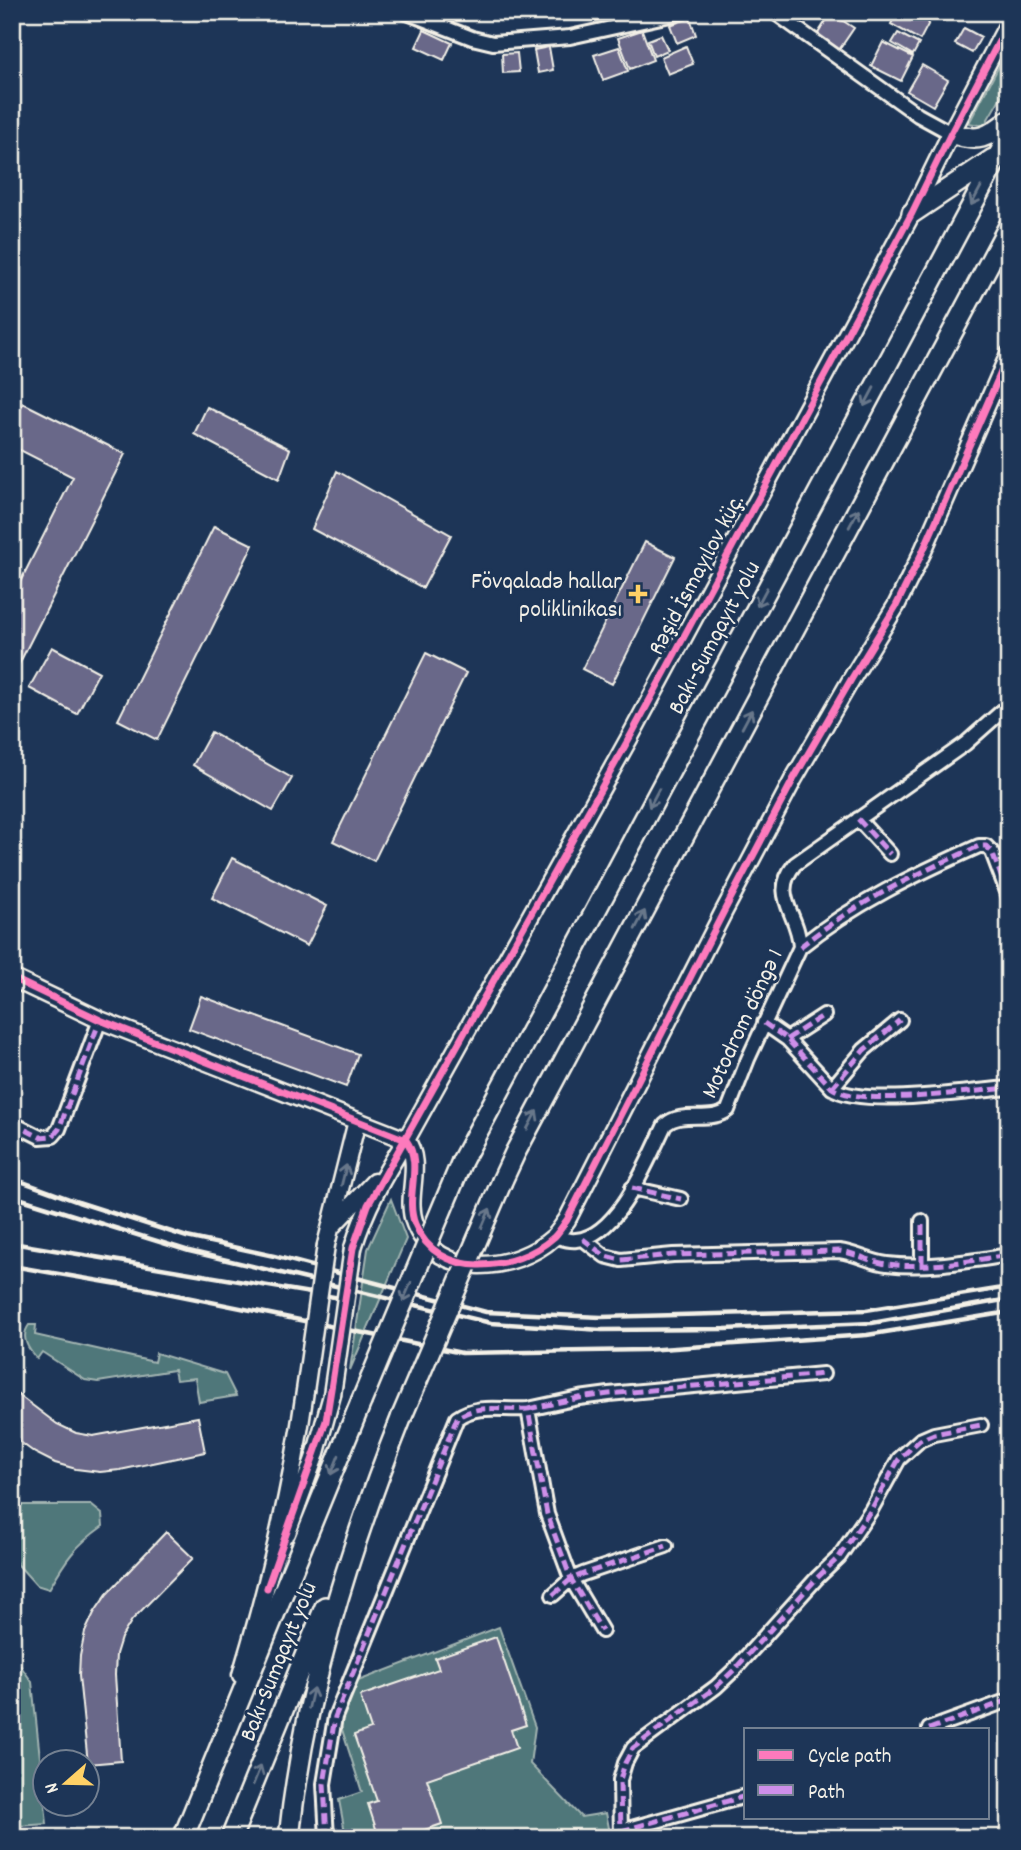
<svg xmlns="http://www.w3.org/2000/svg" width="1021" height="1850" viewBox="0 0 1021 1850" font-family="Dekko,sans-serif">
<rect width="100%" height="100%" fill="#1d3557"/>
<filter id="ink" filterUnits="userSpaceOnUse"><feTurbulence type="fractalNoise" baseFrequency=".0143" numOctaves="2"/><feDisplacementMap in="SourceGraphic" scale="14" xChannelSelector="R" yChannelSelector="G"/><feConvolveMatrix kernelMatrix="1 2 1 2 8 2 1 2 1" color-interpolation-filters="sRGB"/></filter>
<g filter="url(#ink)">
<path fill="#4f777a" stroke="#a2b4b1" stroke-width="2" d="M 1009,47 L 1009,83 L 984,126 L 969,123 Z
M 391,1199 L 406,1239 L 350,1370 L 368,1249 Z
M 29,1325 L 36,1325 L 35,1335 L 154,1362 L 156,1353 L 225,1374 L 236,1396 L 199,1402 L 195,1378 L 176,1380 L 174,1370 L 98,1382 L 85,1380 L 42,1352 L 37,1359 C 28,1349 20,1337 29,1325 Z
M 18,1505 L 91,1505 L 102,1514 L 103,1526 C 75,1546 66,1559 49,1589 L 36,1585 L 12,1558 L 12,1510 Z
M 499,1627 L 535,1727 L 530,1764 L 581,1817 L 606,1813 L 611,1838 L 346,1838 L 339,1800 L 362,1792 L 339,1720 L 358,1681 Z
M 20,1665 L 32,1682 L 47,1824 L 19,1826 L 12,1754 L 12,1666 Z"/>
<path fill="#696789" stroke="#f4f1e8" stroke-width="2" d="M 897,12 L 929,12 L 933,15 L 920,40 L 891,24 Z
M 831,13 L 854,28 L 839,50 L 817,35 Z
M 690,18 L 696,35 L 677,43 L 670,25 Z
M 964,28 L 981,37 L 972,53 L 955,44 Z
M 424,30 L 452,43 L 444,60 L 416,47 Z
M 642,30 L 653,60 L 630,69 L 618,38 Z
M 898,33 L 919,44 L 913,55 L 892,43 Z
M 661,35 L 668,50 L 654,56 L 648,40 Z
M 883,42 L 913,57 L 901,81 L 871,66 Z
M 686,46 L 693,64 L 668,74 L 661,57 Z
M 549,47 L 553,70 L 538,73 L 534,50 Z
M 619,47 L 628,71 L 603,80 L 594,55 Z
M 517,53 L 519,72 L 503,73 L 502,54 Z
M 922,65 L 948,80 L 933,106 L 907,91 Z
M 23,403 L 125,454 L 12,678 L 12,598 L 73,477 L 12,446 L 12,425 Z
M 207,407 L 290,449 L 279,479 L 194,434 Z
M 337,471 L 451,535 L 423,588 L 312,529 Z
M 214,526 L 253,545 L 157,740 L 118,720 Z
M 645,542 L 675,557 L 612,684 L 582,669 Z
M 52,647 L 99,672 L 77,714 L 29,688 Z
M 426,653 L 466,673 L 374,861 L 333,841 Z
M 211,732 L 292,778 L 273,811 L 193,765 Z
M 232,858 L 327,906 L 307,946 L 212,898 Z
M 201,996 L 358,1054 L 346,1087 L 189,1029 Z
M 12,1390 L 57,1424 L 76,1433 L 93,1436 L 198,1417 L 205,1452 L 120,1470 L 100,1472 L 76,1469 L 55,1463 L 35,1453 L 12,1436 Z
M 166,1532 L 193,1558 L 132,1620 L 121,1638 L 116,1654 L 115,1675 L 121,1761 L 88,1764 L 79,1676 L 80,1656 L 85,1632 L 94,1613 L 107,1594 Z
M 496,1637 L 526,1725 L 511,1730 L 517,1748 L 427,1779 L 442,1824 L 401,1838 L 379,1838 L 368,1804 L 377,1801 L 354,1735 L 371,1729 L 360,1696 L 439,1669 L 435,1658 Z"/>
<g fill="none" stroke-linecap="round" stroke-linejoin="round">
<defs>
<path id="minor" d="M 405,12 L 472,38 L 493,43 L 570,37 L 684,12
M 774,12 L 918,115 L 951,133
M 858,819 L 890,854
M 800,947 C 853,904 916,874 979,846 L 986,846 L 992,852 L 1009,897
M 764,1023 L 787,1039 L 832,1088 C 863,1108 968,1091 1009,1088
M 787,1039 L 824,1015
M 832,1088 L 864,1050 L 900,1020
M 12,1123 L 40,1137 L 53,1136 L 59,1129 L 100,1020
M 632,1188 L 681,1199
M 554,1236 C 561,1238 569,1241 576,1240 C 619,1236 648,1159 665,1125 C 682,1109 710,1124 728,1110 L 748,1059 L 800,947 C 799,913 769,896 795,864 L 965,744 L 1009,705
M 583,1239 L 605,1256 L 621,1260 L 673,1255 L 839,1251 C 856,1253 870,1262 887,1264 C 926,1269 970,1261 1009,1255
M 922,1265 L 922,1221
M 528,1409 L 579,1398 L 609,1394 L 823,1374
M 553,1595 L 571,1579 L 583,1574 L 666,1546
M 929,1729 L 1009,1700
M 621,1831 L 746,1796
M 327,1838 L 324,1784 L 335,1717 L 457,1418 C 478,1403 502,1411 528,1409 L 547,1514 L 571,1579 L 602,1631
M 621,1838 L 620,1780 L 625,1763 L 633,1748 L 716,1687 L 734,1670 L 817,1578 L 839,1557 L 871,1510 L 899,1459 L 920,1440 L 934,1434 L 981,1425"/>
<path id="tertiary" d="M 12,978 L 100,1020 L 406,1140 C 424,1165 404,1196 415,1224 C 438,1281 515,1272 554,1237 C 559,1232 563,1225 567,1220 L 723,913 L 793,780 L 852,678 L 896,606 L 923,551 L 1009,354
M 331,1227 L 374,1182
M 326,1245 L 357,1121
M 353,1248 C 365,1208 384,1175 406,1140 L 631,735 L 912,213 L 951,133 L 1009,22
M 287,1533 L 315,1456 L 332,1395
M 241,1675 C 269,1582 292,1488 305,1391"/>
<path id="trunk" d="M 951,133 C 978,143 987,138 1009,120
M 912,213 L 993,159
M 462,1161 L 1009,136
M 502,1181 L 515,1153 L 1009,226
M 183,1838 L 361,1402
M 231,1838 L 325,1607
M 289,1838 C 304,1692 348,1552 402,1416"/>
</defs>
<use href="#minor" stroke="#f4f1e8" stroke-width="18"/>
<use href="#tertiary" stroke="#f4f1e8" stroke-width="21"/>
<use href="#trunk" stroke="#f4f1e8" stroke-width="24"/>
<use href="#minor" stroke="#1d3557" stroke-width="12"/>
<use href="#tertiary" stroke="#1d3557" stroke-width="16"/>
<use href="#trunk" stroke="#1d3557" stroke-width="19"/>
<path stroke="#f4f1e8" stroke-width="4.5" d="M 12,1178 L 78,1202 L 187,1237 L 274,1256 L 486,1312 L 601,1317 L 866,1310 L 1009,1287
M 12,1196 L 189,1251 L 491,1323 L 602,1330 L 725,1329 L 872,1323 L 1009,1299
M 12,1243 L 346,1299
M 12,1266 L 147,1289 L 462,1353 L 645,1350 L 867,1335 L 1009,1312"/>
<defs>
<path id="tertiary-bridge" d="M 305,1391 L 326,1245
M 332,1395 L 353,1248"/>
<path id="trunk-bridge" d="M 361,1402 L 462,1161
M 402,1416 L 502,1181"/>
</defs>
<use href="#tertiary-bridge" stroke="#f4f1e8" stroke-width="21" stroke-linecap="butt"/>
<use href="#trunk-bridge" stroke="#f4f1e8" stroke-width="24" stroke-linecap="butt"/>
<use href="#tertiary-bridge" stroke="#1d3557" stroke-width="16"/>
<use href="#trunk-bridge" stroke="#1d3557" stroke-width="19"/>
<path stroke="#ce8fe9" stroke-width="5" stroke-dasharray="10 5" stroke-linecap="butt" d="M 858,819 L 890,854
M 800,947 C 853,904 916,874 979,846 L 986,846 L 992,852 L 1009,897
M 764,1023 L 787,1039 L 832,1088 C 863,1108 968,1091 1009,1088
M 787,1039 L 824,1015
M 832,1088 L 864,1050 L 900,1020
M 12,1123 L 40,1137 L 53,1136 L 59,1129 L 100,1020
M 632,1188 L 681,1199
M 583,1239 L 605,1256 L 621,1260 L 673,1255 L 839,1251 C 856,1253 870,1262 887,1264 C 926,1269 970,1261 1009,1255
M 922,1265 L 922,1221
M 528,1409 L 579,1398 L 609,1394 L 823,1374
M 553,1595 L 571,1579 L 583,1574 L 666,1546
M 929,1729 L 1009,1700
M 621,1831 L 746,1796
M 327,1838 L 324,1784 L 335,1717 L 457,1418 C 478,1403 502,1411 528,1409 L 547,1514 L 571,1579 L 602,1631
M 621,1838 L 620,1780 L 625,1763 L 633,1748 L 716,1687 L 734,1670 L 817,1578 L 839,1557 L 871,1510 L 899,1459 L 920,1440 L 934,1434 L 981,1425"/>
<defs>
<path id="cycleway" d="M 12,978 L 100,1020 L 406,1140 C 424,1165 404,1196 415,1224 C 438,1281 515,1272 554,1237 C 559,1232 563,1225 567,1220 L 723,913 L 793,780 L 852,678 L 896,606 L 923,551 L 1009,354
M 267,1588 L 326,1421 L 353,1248 L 368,1205 L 631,735 L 912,213 L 951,133 L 1009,22"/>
</defs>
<use href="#cycleway" stroke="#1d3557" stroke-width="11"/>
<use href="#cycleway" stroke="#fd7abc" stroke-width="7"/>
</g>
<defs><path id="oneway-shaft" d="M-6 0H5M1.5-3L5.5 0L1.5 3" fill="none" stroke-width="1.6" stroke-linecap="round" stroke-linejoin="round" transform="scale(1.75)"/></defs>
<g stroke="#68778a">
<use href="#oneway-shaft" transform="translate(976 196) rotate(118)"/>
<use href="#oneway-shaft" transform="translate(869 397) rotate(118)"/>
<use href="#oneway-shaft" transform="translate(854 518) rotate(-62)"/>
<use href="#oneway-shaft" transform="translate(762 597) rotate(118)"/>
<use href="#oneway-shaft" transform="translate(747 719) rotate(-62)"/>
<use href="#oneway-shaft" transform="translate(654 798) rotate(118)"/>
<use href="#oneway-shaft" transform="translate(640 920) rotate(-62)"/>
<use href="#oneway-shaft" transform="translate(532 1120) rotate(-62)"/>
<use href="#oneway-shaft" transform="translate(344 1175) rotate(-76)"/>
<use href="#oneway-shaft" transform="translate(486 1218) rotate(-67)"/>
<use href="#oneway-shaft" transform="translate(407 1292) rotate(113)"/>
<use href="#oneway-shaft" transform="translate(335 1465) rotate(112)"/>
<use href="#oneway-shaft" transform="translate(311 1698) rotate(-77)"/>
<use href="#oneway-shaft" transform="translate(257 1775) rotate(-68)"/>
</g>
</g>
<path fill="#ffd166" stroke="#1d3557" stroke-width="2.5" d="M634.5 583.5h7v7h7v7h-7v7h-7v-7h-7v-7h7z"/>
<g text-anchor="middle" stroke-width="6" stroke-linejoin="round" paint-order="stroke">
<g font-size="24" fill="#f4f1e8" stroke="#1d3557">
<text transform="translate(695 574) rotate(-62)" y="8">Rəşid İsmayılov küç.</text>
<text transform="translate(713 637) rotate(-62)" y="8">Bakı-Sumqayıt yolu</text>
<text transform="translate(741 1023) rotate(-65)" y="8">Motodrom döngə 1</text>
<text transform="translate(277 1661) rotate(-68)" y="8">Bakı-Sumqayıt yolu</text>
</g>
<g font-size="24" fill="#f4f1e8" stroke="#1d3557" text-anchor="end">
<text x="622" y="588">Fövqaladə hallar<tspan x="622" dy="28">poliklinikası</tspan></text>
</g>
</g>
<rect width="1021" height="1850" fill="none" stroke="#1d3557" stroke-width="42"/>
<rect x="21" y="21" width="979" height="1808" fill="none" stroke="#f4f1e8" stroke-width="2.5" filter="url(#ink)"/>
<rect x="744" y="1728" width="245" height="91" fill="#1d3557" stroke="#738091" stroke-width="2"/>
<rect x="758" y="1750" width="35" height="10" fill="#fd7abc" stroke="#738091" stroke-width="2"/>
<text x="808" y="1762" font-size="21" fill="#f4f1e8">Cycle path</text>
<rect x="758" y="1785" width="35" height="10" fill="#ce8fe9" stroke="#738091" stroke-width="2"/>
<text x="808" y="1798" font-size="21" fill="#f4f1e8">Path</text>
<g transform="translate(66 1783) rotate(250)"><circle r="33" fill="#1d3557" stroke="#738091" stroke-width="2"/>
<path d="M0-5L12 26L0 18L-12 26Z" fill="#ffd166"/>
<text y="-10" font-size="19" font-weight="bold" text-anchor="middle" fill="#f4f1e8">N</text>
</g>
</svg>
